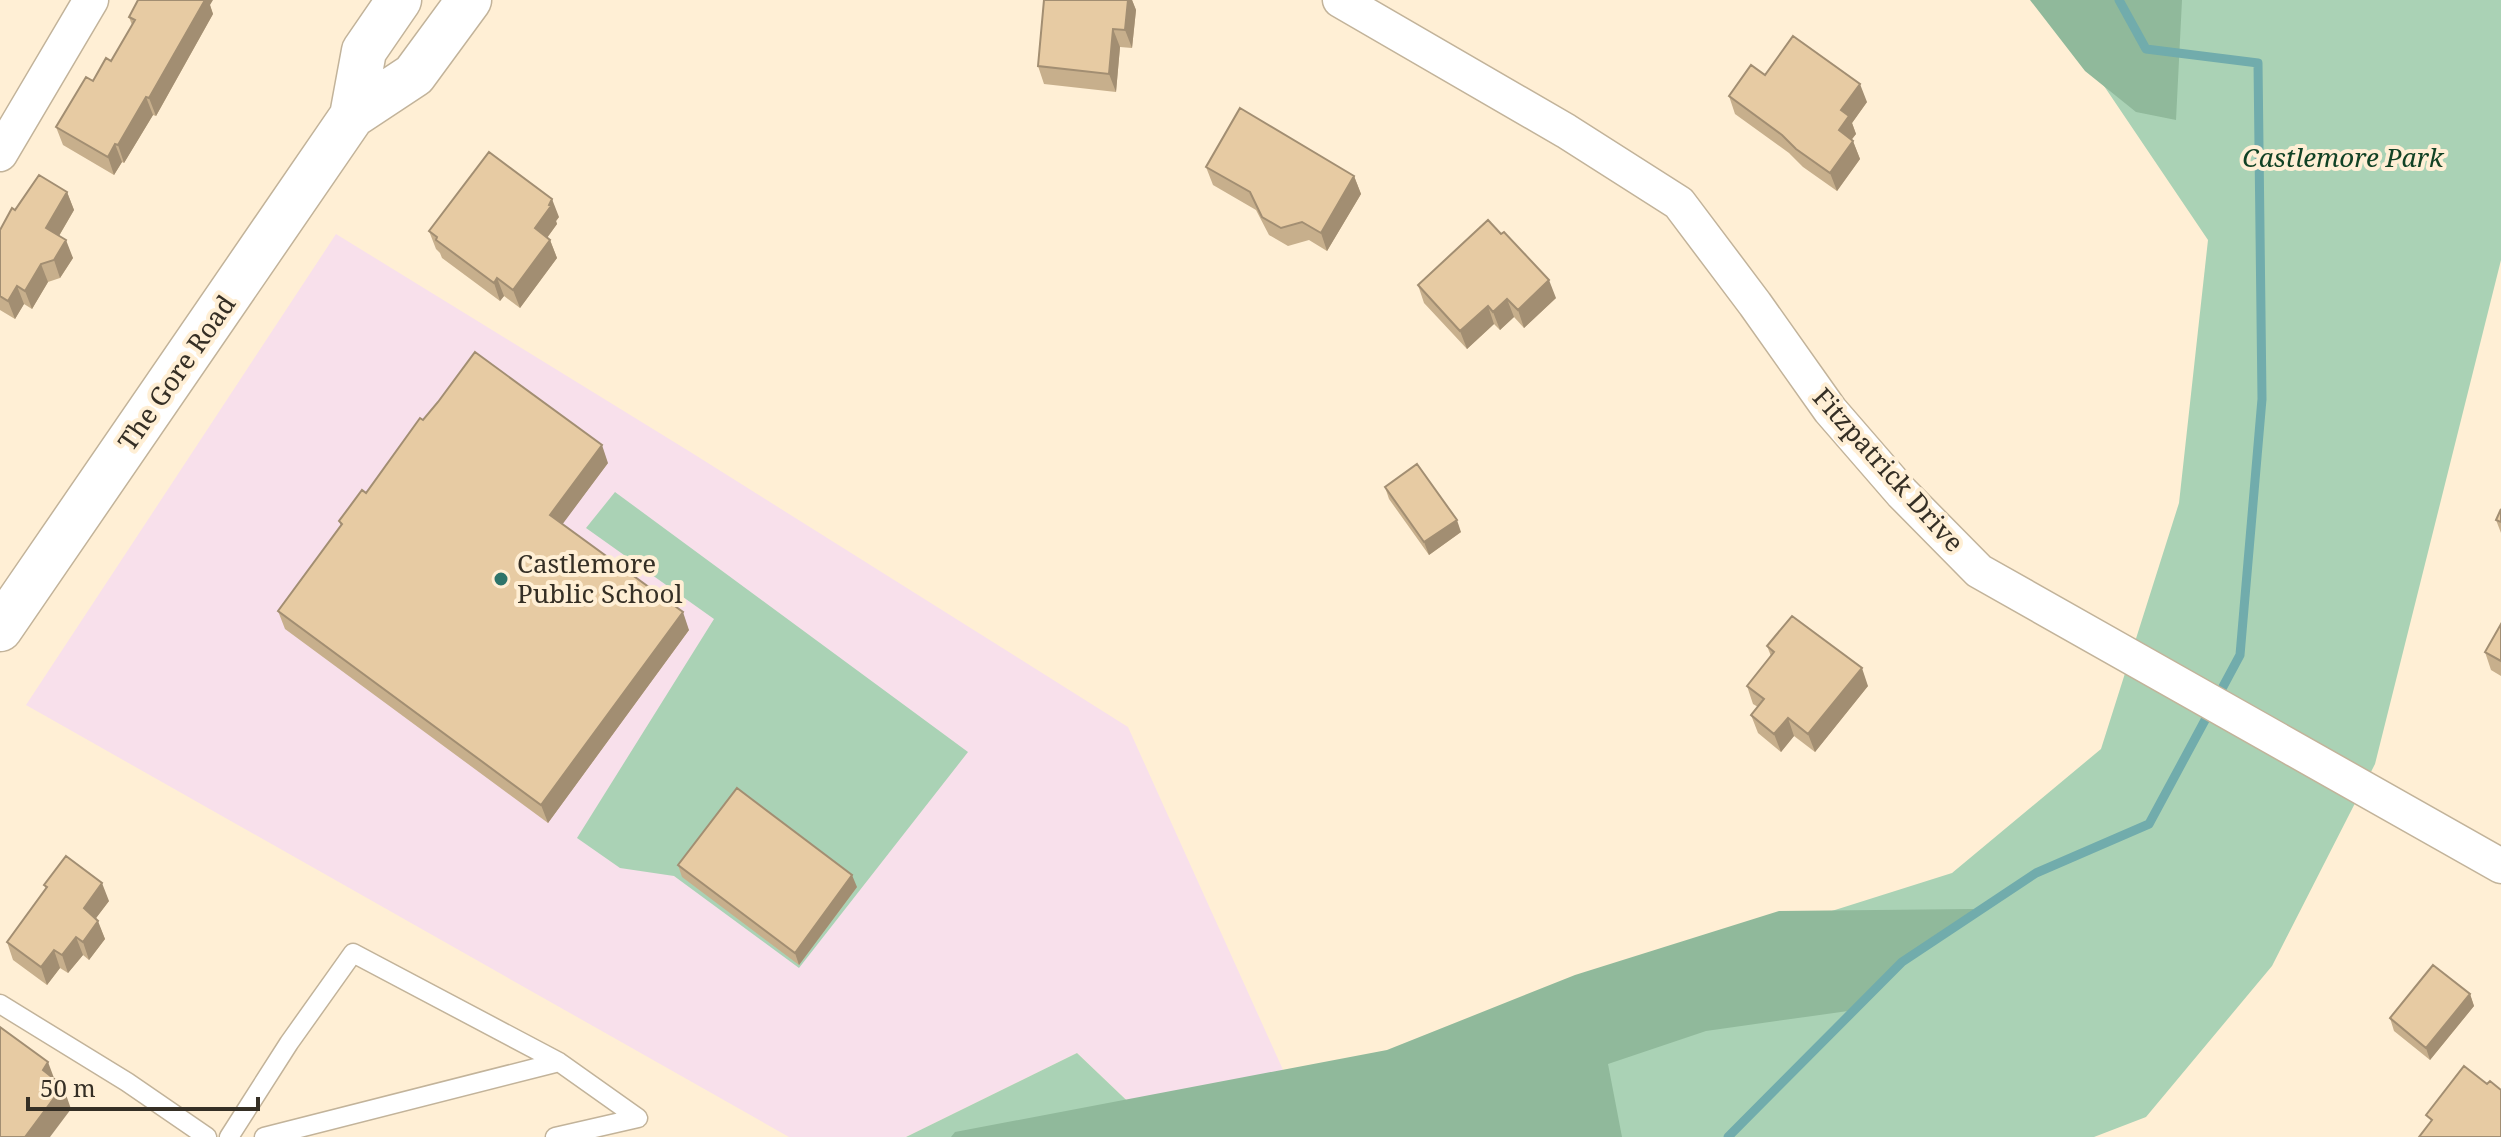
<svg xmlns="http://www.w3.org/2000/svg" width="2501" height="1137" viewBox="0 0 2501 1137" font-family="'Noto Serif',serif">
<rect width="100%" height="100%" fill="#ffefd5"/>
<path fill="#f8e0eb" d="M 336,234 L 692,453 L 1128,727 L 1289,1083 L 1142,1115 L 1077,1053 L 906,1137 L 789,1137 L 26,705 Z"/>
<path fill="#aad2b5" d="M 2046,0 L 2501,0 L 2501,260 L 2375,764 L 2272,966 L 2146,1117 L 2094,1137 L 906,1137 L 1077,1053 L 1142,1115 L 1289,1083 L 1952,873 L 2101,749 L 2179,503 L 2208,240 Z
M 615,492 L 968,752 L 799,968 L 674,876 L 620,868 L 577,838 L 714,619 L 586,528 Z"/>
<path fill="#90b99b" d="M 2030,0 L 2182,0 L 2176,120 L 2136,112 L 2085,71 Z
M 1974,909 L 1848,1011 L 1706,1031 L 1608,1064 L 1622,1137 L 951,1137 L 955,1132 L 1387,1050 L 1575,975 L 1779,911 Z"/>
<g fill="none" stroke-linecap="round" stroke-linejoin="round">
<path stroke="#71acac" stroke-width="9" d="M 2119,0 L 2146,49 L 2258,63 L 2262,399 L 2240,655 L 2218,696
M 1728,1137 L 1902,962 L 2036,873 L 2149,824 L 2211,709"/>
<defs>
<path id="lane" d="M 0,1004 L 127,1082 L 207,1137
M 229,1137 L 289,1043 L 353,953 L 559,1062 L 638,1118 L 555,1137
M 264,1137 L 559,1062"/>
<path id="street" d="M 1340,0 L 1566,131 L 1679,203 L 1755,304 L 1830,410 L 1902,493 L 1979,571 L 2501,866
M 0,154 L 91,0"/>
<path id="secondary" d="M 352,116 L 364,51 L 399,0
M 0,629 L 352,116 L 414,75 L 469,0"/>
</defs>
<use href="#lane" stroke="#c2b39a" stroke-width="21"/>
<use href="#street" stroke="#c2b39a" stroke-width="37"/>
<use href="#secondary" stroke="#c2b39a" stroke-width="47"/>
<use href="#lane" stroke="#fff" stroke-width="18"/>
<use href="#street" stroke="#fff" stroke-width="34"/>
<use href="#secondary" stroke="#fff" stroke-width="44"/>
</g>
<path fill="#c7af8c" d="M 1044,0 L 1132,0 L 1136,10 L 1132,48 L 1120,47 L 1116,92 L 1044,84 L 1038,66 Z
M 210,5 L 213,14 L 156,116 L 153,115 L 124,163 L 122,162 L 114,175 L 63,145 L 56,127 L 93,81 L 111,61 L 132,25 L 129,17 Z
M 1765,75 L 1867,102 L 1852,123 L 1856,134 L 1852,139 L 1860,159 L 1837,191 L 1803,167 L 1789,153 L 1735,114 L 1729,96 Z
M 1206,167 L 1354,176 L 1361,194 L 1327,251 L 1309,240 L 1288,246 L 1269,235 L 1256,210 L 1213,185 Z
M 67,192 L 74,210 L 59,236 L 73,258 L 60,278 L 48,282 L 32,309 L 24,304 L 15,319 L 0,310 L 0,230 L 15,210 Z
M 559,217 L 556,221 L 557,224 L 547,238 L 550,240 L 557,258 L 520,308 L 504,296 L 500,301 L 442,258 L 440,253 L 436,249 L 429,231 Z
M 1418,285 L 1556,298 L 1524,328 L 1514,317 L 1500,330 L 1494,324 L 1467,349 L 1424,303 Z
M 608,463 L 562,524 L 689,630 L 548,823 L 285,629 L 278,611 L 341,526 L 339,521 L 366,493 Z
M 1385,487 L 1461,532 L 1429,555 L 1389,499 Z
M 2501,509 L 2501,533 L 2496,520 Z
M 2501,624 L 2501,676 L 2491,670 L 2485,652 Z
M 1767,646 L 1868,686 L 1815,752 L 1794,736 L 1781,752 L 1758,733 L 1751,715 L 1758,707 L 1753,704 L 1747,686 L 1771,656 Z
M 678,865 L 857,887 L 799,965 L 682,877 Z
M 44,885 L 109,901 L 96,918 L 105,939 L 89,960 L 83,955 L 68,973 L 60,968 L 47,985 L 13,960 L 7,942 L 46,889 Z
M 2470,994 L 2474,1006 L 2430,1060 L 2394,1031 L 2390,1018 Z"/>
<path fill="#a28e72" d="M 203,0 L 213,0 L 210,5 L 213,14 L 156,116 L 149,98 Z
M 1128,0 L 1132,0 L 1136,10 L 1132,48 L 1125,30 Z
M 1113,29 L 1120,47 L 1116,92 L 1109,74 Z
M 1860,84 L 1867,102 L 1852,123 L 1856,134 L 1845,148 L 1839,130 L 1841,110 Z
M 146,97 L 153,115 L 124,163 L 118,145 Z
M 1853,141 L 1860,159 L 1837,191 L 1830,173 Z
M 115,144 L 122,162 L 114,175 L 108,157 Z
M 1354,176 L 1361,194 L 1327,251 L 1321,233 Z
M 67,192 L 74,210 L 53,246 L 46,228 Z
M 552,199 L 559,217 L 556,221 L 557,224 L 541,246 L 535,228 Z
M 66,240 L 73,258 L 60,278 L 54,260 Z
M 550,240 L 557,258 L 520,308 L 513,290 Z
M 41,264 L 48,282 L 32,309 L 25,291 Z
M 497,278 L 504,296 L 500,301 L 494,283 Z
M 1549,280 L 1556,298 L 1524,328 L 1518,310 Z
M 17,286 L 24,304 L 15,319 L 8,301 Z
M 1507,299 L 1514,317 L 1500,330 L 1493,312 Z
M 1488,306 L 1494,324 L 1467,349 L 1460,331 Z
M 602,445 L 608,463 L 556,533 L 550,515 Z
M 1457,520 L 1461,532 L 1429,555 L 1424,542 Z
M 683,612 L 689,630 L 548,823 L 541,805 Z
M 1862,668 L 1868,686 L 1815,752 L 1808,734 Z
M 1788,718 L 1794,736 L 1781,752 L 1774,734 Z
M 852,875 L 857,887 L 799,965 L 795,953 Z
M 102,883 L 109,901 L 90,926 L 84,908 Z
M 98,921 L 105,939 L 89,960 L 83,942 Z
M 76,937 L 83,955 L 68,973 L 62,955 Z
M 54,950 L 60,968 L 47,985 L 41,967 Z
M 2470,994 L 2474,1006 L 2430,1060 L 2426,1048 Z
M 48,1062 L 57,1086 L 43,1070 Z
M 63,1086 L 71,1109 L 50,1137 L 25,1137 Z"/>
<path fill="#e7cba3" stroke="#a28e72" stroke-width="2" d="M 138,0 L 205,0 L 149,98 L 146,97 L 118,145 L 115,144 L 108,157 L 56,127 L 86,77 L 93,81 L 106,58 L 111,61 L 135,20 L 129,17 Z
M 1044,0 L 1128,0 L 1125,30 L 1113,29 L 1109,74 L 1038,66 Z
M 1793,36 L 1860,84 L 1841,110 L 1849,116 L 1839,130 L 1853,141 L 1830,173 L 1796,149 L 1782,135 L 1729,96 L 1751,65 L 1765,75 Z
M 1240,108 L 1354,176 L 1321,233 L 1302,222 L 1281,228 L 1262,217 L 1250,192 L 1206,167 Z
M 489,152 L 552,199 L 549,205 L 551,206 L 535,228 L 550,240 L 513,290 L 497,278 L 494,283 L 436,240 L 437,237 L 429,231 Z
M 39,175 L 67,192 L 46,228 L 66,240 L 54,260 L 41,264 L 25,291 L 17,286 L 8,301 L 0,296 L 0,230 L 12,208 L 15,210 Z
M 1488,220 L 1501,234 L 1504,232 L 1549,280 L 1518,310 L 1507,299 L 1493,312 L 1488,306 L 1460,331 L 1418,285 Z
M 475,352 L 602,445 L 550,515 L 683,612 L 541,805 L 278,611 L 342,524 L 339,521 L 362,490 L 366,493 L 420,418 L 423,420 L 438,402 Z
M 1417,464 L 1457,520 L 1424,542 L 1385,487 Z
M 2501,509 L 2501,522 L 2496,520 Z
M 1792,616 L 1862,668 L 1808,734 L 1788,718 L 1774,734 L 1751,715 L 1764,699 L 1747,686 L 1774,652 L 1767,646 Z
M 2501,624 L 2501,661 L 2485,652 Z
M 737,788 L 852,875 L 795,953 L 678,865 Z
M 66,856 L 102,883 L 84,908 L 98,921 L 83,942 L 76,937 L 62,955 L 54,950 L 41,967 L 7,942 L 47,887 L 44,885 Z
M 2433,965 L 2470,994 L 2426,1048 L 2390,1018 Z
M 0,1027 L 48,1062 L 43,1070 L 63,1086 L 25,1137 L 0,1137 Z
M 2464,1066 L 2487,1084 L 2490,1081 L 2501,1090 L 2501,1137 L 2419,1137 L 2432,1120 L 2426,1115 Z"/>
<circle fill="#2e746a" stroke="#ffefd5" stroke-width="3" cx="501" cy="579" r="8"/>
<g text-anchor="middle" stroke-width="8" stroke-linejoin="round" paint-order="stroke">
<g font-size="26" font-style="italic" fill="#114225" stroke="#ffefd5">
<text x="2343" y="167">Castlemore Park</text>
</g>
<g font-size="26" fill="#352f25" stroke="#ffefd5">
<text transform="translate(177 373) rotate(-55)" y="9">The Gore Road</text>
<text transform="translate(1888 470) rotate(48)" y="9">Fitzpatrick Drive</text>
</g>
<g font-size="26" fill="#352f25" stroke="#ffefd5" text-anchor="start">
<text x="517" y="573">Castlemore<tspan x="517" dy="30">Public School</tspan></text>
</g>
</g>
<path d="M28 1097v12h230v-12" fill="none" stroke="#352f25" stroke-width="4"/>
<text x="40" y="1097" font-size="24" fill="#352f25" stroke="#ffefd5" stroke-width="6" paint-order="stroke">50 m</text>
</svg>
